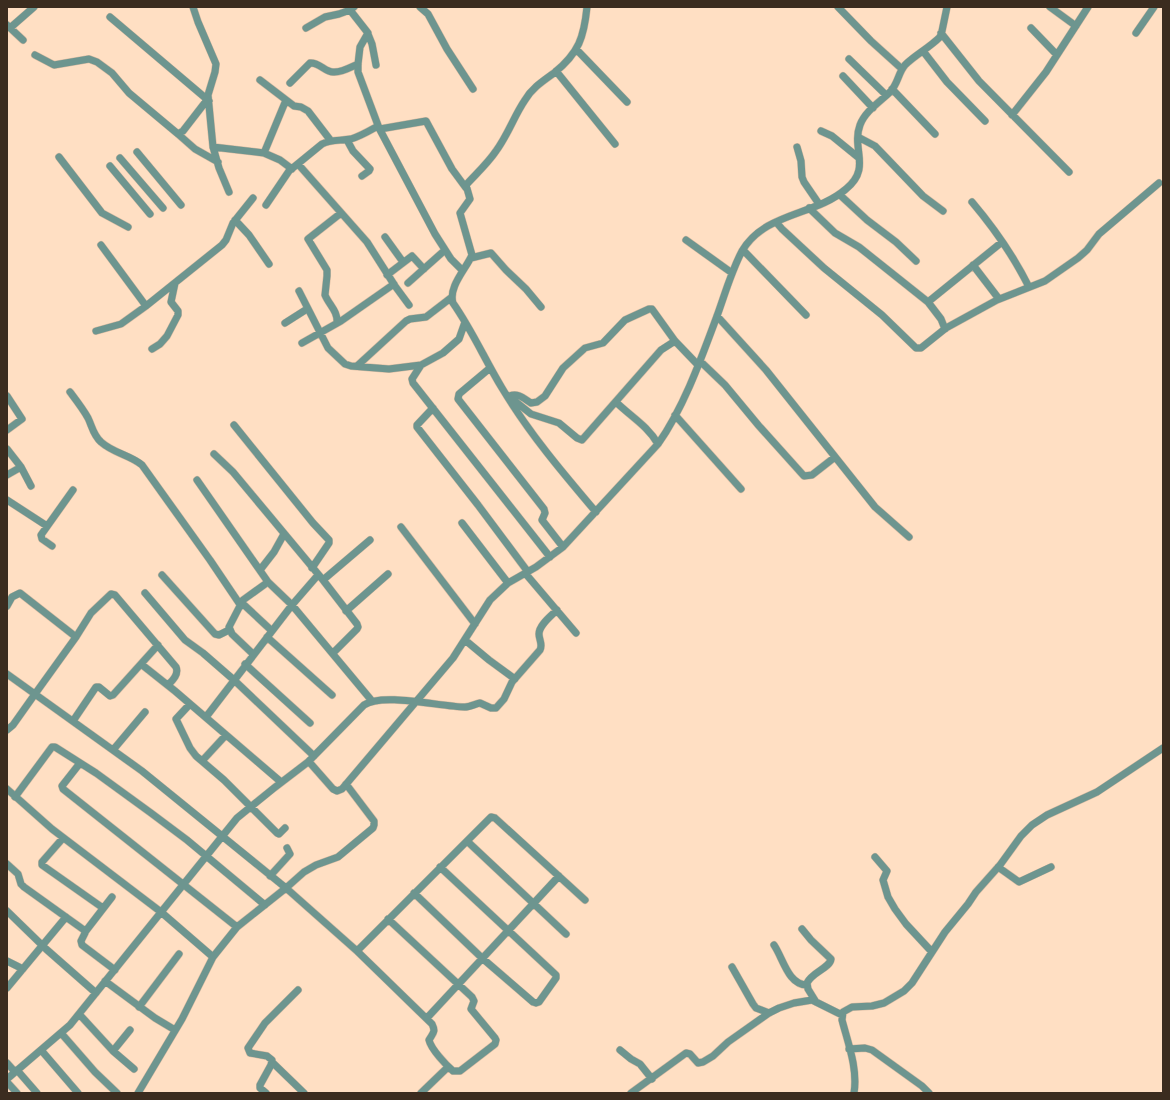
<svg xmlns="http://www.w3.org/2000/svg" width="1170" height="1100" viewBox="0 0 1170 1100" font-family="Ubuntu,sans-serif">
<rect width="100%" height="100%" fill="#ffdfc3"/>
<g fill="none" stroke-linecap="round" stroke-linejoin="round">
<defs>
<path id="minor" d="M 193,7 L 198,22 L 216,64 L 215,72 L 208,95 L 213,147 L 219,168 L 229,192
M 354,7 L 350,10 L 368,33 L 360,47 L 358,64 L 358,72 L 379,128 L 435,234 L 451,259 L 462,270
M 420,7 L 428,14 L 447,49 L 473,89
M 587,7 C 584,37 579,53 554,73 C 543,81 532,88 525,100 C 514,116 508,135 496,151 C 488,163 476,174 466,185 L 470,199 L 460,213 L 472,255 C 466,269 448,287 453,303 C 472,330 485,360 502,388 C 529,433 562,472 596,512
M 838,7 L 871,41 L 902,69
M 1050,7 L 1076,26
M 110,17 L 209,101
M 7,25 L 23,40
M 10,28 L 34,7
M 306,28 L 325,17 L 339,14 L 350,10
M 1031,28 L 1057,55
M 941,33 L 979,81 L 1069,172
M 1136,33 L 1154,7
M 368,34 L 372,44 L 376,65
M 576,49 L 627,102
M 923,51 L 947,82 L 985,121
M 35,55 L 54,65 L 89,59 L 97,62 L 112,73 L 129,93 L 178,134 L 183,131 L 207,100
M 849,59 L 886,95
M 556,71 L 615,144
M 843,76 L 873,108
M 260,80 L 294,106 L 301,107 L 308,111 L 331,141
M 290,83 L 310,63 C 319,62 325,72 333,72 C 341,73 351,67 358,64
M 892,89 L 935,134
M 1012,115 L 1046,72 L 1088,7
M 380,129 L 426,121 L 452,169 L 466,188
M 821,131 L 832,136 L 859,158
M 178,134 L 195,149 L 218,162
M 858,137 L 875,146 L 923,196 L 943,211
M 347,140 L 353,151 L 370,169 L 369,171 L 362,176
M 213,147 L 264,153 L 280,160 L 292,169
M 797,147 L 801,161 L 802,177 L 804,182 L 819,204
M 137,152 L 181,205
M 264,153 L 286,100
M 59,157 L 102,213 L 128,227
M 120,158 L 163,208
M 298,164 L 367,242 L 395,286 L 409,305
M 110,166 L 150,214
M 840,195 L 867,220 L 896,242 L 916,261
M 972,202 C 994,228 1014,257 1029,287
M 266,205 L 289,171 L 322,144 C 331,139 341,141 351,139 C 361,136 369,131 378,126
M 809,208 L 835,233 L 859,247 L 928,302 L 941,319 L 945,329
M 235,220 L 249,235 L 269,264
M 776,222 L 782,229 L 824,268 L 882,315 L 916,348 L 921,348 L 946,328 L 997,300 L 1045,281 L 1078,258 L 1087,250 L 1099,234 L 1159,183
M 385,237 L 403,262
M 686,240 L 732,273
M 101,245 L 146,306
M 743,250 L 806,315
M 471,258 L 491,253 L 506,270 L 526,289 L 541,307
M 973,265 L 999,299
M 387,275 L 412,256 L 424,269
M 408,283 L 445,250
M 299,291 L 328,348 L 345,364 L 351,366 L 389,369 L 421,365
M 928,302 L 1002,242
M 717,316 L 766,370 L 875,507 L 909,537
M 465,322 L 459,339 L 443,353 L 421,365 L 412,379 L 413,383 L 550,557
M 285,323 L 307,309
M 337,323 C 338,311 329,305 325,295 L 327,276 L 327,270 L 308,239 L 341,213
M 96,331 L 121,324 L 146,306 L 222,245 L 226,240 L 233,223 L 253,198
M 302,343 L 341,321 L 394,284
M 152,349 L 160,344 L 167,336 L 178,315 L 178,311 L 171,302 L 175,283
M 700,361 L 725,385 L 759,426 L 804,476 L 812,475 L 835,457
M 357,366 L 406,321 L 410,319 L 426,317 L 452,297
M 490,368 L 459,394 L 458,399 L 544,509 L 545,513 L 542,520 L 563,547
M 70,392 C 76,400 83,409 88,418 C 92,426 93,435 101,442 C 113,453 130,455 142,465 L 210,560 L 241,606
M 7,396 L 22,419 L 7,430
M 509,396 C 519,393 523,398 531,403 L 537,402 L 545,396 L 563,368 L 585,348 L 603,343 L 625,320 L 649,309 L 652,309 L 675,341 L 698,365
M 511,398 L 531,414 L 559,423 L 577,438 L 582,440 L 661,350 L 675,341
M 616,402 C 630,416 648,426 658,444
M 433,408 L 417,425 L 417,427 L 478,505 L 528,572
M 675,415 L 741,489
M 234,425 L 313,523 L 329,540 L 329,543 L 312,568
M 7,449 L 21,467 L 31,486
M 214,454 L 233,472 L 323,580 L 357,624 L 358,627 L 357,629 L 333,653
M 7,475 L 21,467
M 197,480 L 268,582 L 292,605 L 372,701
M 7,500 L 47,526
M 462,523 L 508,583
M 401,527 L 475,624
M 52,546 L 42,539 L 41,535 L 73,490
M 260,570 L 274,552 L 284,534
M 525,573 L 576,633
M 162,575 L 215,634 L 219,635 L 229,630
M 323,580 L 370,540
M 145,593 L 185,640 L 203,653 L 234,680 L 314,756
M 242,603 L 272,631
M 7,606 L 12,597 L 20,593 L 76,637
M 346,611 L 388,574
M 267,637 L 332,695
M 465,640 L 489,660 L 515,679
M 253,654 L 232,634 L 229,627 L 243,600 L 268,582
M 141,664 L 175,691 L 281,782
M 245,664 L 310,723
M 7,674 L 142,771 L 286,888 L 357,951 L 432,1024 C 436,1032 433,1033 429,1040 C 431,1049 446,1065 453,1071 L 460,1071 L 495,1044 L 496,1040 L 495,1038 L 471,1009 L 474,1001 L 472,997 L 388,919
M 190,704 L 176,719 L 190,748 L 196,756 L 224,780 L 277,833 L 279,834 L 285,828
M 206,717 L 292,605 L 318,575
M 73,721 L 96,687 L 99,687 L 110,696 L 113,695 L 158,645
M 7,730 L 13,725 L 35,694 L 76,637 L 91,613 L 111,594 L 115,595 L 176,667 C 179,674 173,680 168,685
M 113,750 L 145,712
M 202,761 L 226,735
M 308,762 L 364,705 C 383,692 441,707 465,707 C 470,707 475,704 480,703 L 491,708 L 496,708 L 504,699 L 512,682 L 540,650 C 543,644 539,640 539,634 C 539,625 551,616 557,610
M 80,763 L 62,786 L 63,789 L 237,927
M 7,789 L 52,829 L 161,912 L 213,957
M 15,797 L 52,747 L 55,747 L 96,773 L 151,813 L 187,840 L 265,905
M 63,838 L 42,862 L 42,865 L 103,908
M 467,841 L 566,934
M 875,857 L 887,871 L 883,880 L 888,897 L 895,909 L 906,924 L 932,952
M 7,864 L 18,874 L 21,884 L 24,887 L 84,930 L 85,933 L 81,941 L 82,945 L 115,970
M 998,867 L 1019,882 L 1051,867
M 270,876 L 290,854 L 287,848
M 414,893 L 482,958 L 533,1002 L 536,1003 L 539,1002 L 556,978 L 556,975 L 440,867
M 7,911 L 46,949 L 96,993
M 802,929 L 811,940 L 831,959 C 830,968 812,972 807,983 L 808,989 L 816,1002
M 85,932 L 112,897
M 774,945 C 783,958 788,985 807,985
M 357,951 L 491,817 L 495,818 L 585,900
M 7,961 L 23,969
M 732,967 L 753,1004 L 756,1008 L 769,1013
M 105,981 L 155,1018 L 175,1030
M 7,988 L 66,917
M 139,1007 L 179,954
M 79,1014 L 113,1051 L 134,1069
M 427,1018 L 559,876
M 61,1033 L 95,1072 L 117,1093
M 849,1049 L 865,1048 L 872,1050 L 922,1086 L 929,1093
M 41,1050 L 78,1093
M 620,1050 L 631,1059 L 640,1064 L 652,1079
M 113,1051 L 130,1030
M 272,1062 L 304,1093
M 7,1063 L 15,1072
M 17,1070 L 37,1093
M 7,1079 L 70,1025 L 237,818 L 274,788 L 308,762 L 311,764 L 333,789 L 337,791 L 342,789 L 453,658 L 490,600 L 508,583 L 536,567 L 563,547 L 658,444 C 684,407 701,359 717,316 C 725,294 731,272 742,251 C 765,212 815,216 846,189 C 872,168 851,149 860,125 C 865,111 881,101 890,92 C 898,84 898,73 905,65 C 915,55 929,48 940,37 L 942,31 L 947,7
M 7,1082 L 17,1093
M 138,1093 L 182,1019 L 213,957 L 237,927 L 286,888 L 304,872 L 316,865 L 338,857 L 373,828 L 374,825 L 374,821 L 346,784
M 266,1093 L 260,1088 L 260,1085 L 271,1065 L 272,1060 L 267,1056 L 250,1053 L 248,1048 L 265,1023 L 298,990
M 421,1093 L 448,1067
M 631,1093 L 686,1053 L 690,1054 L 698,1063 L 703,1062 L 713,1056 L 728,1042 L 769,1013 L 779,1008 L 794,1003 L 812,1000 L 842,1015
M 854,1093 C 858,1069 848,1043 842,1020 L 843,1012 L 852,1007 L 872,1006 L 884,1003 L 904,991 L 912,983 L 945,932 L 968,904 L 976,892 L 1000,865 L 1021,836 L 1032,825 L 1047,815 L 1097,792 L 1163,748"/>
</defs>
<use href="#minor" stroke="#d8bba2" stroke-width="8"/>
<use href="#minor" stroke="#6d958f" stroke-width="7"/>
</g>
<rect width="1170" height="1100" fill="none" stroke="#3b2c1f" stroke-width="16"/>
</svg>
